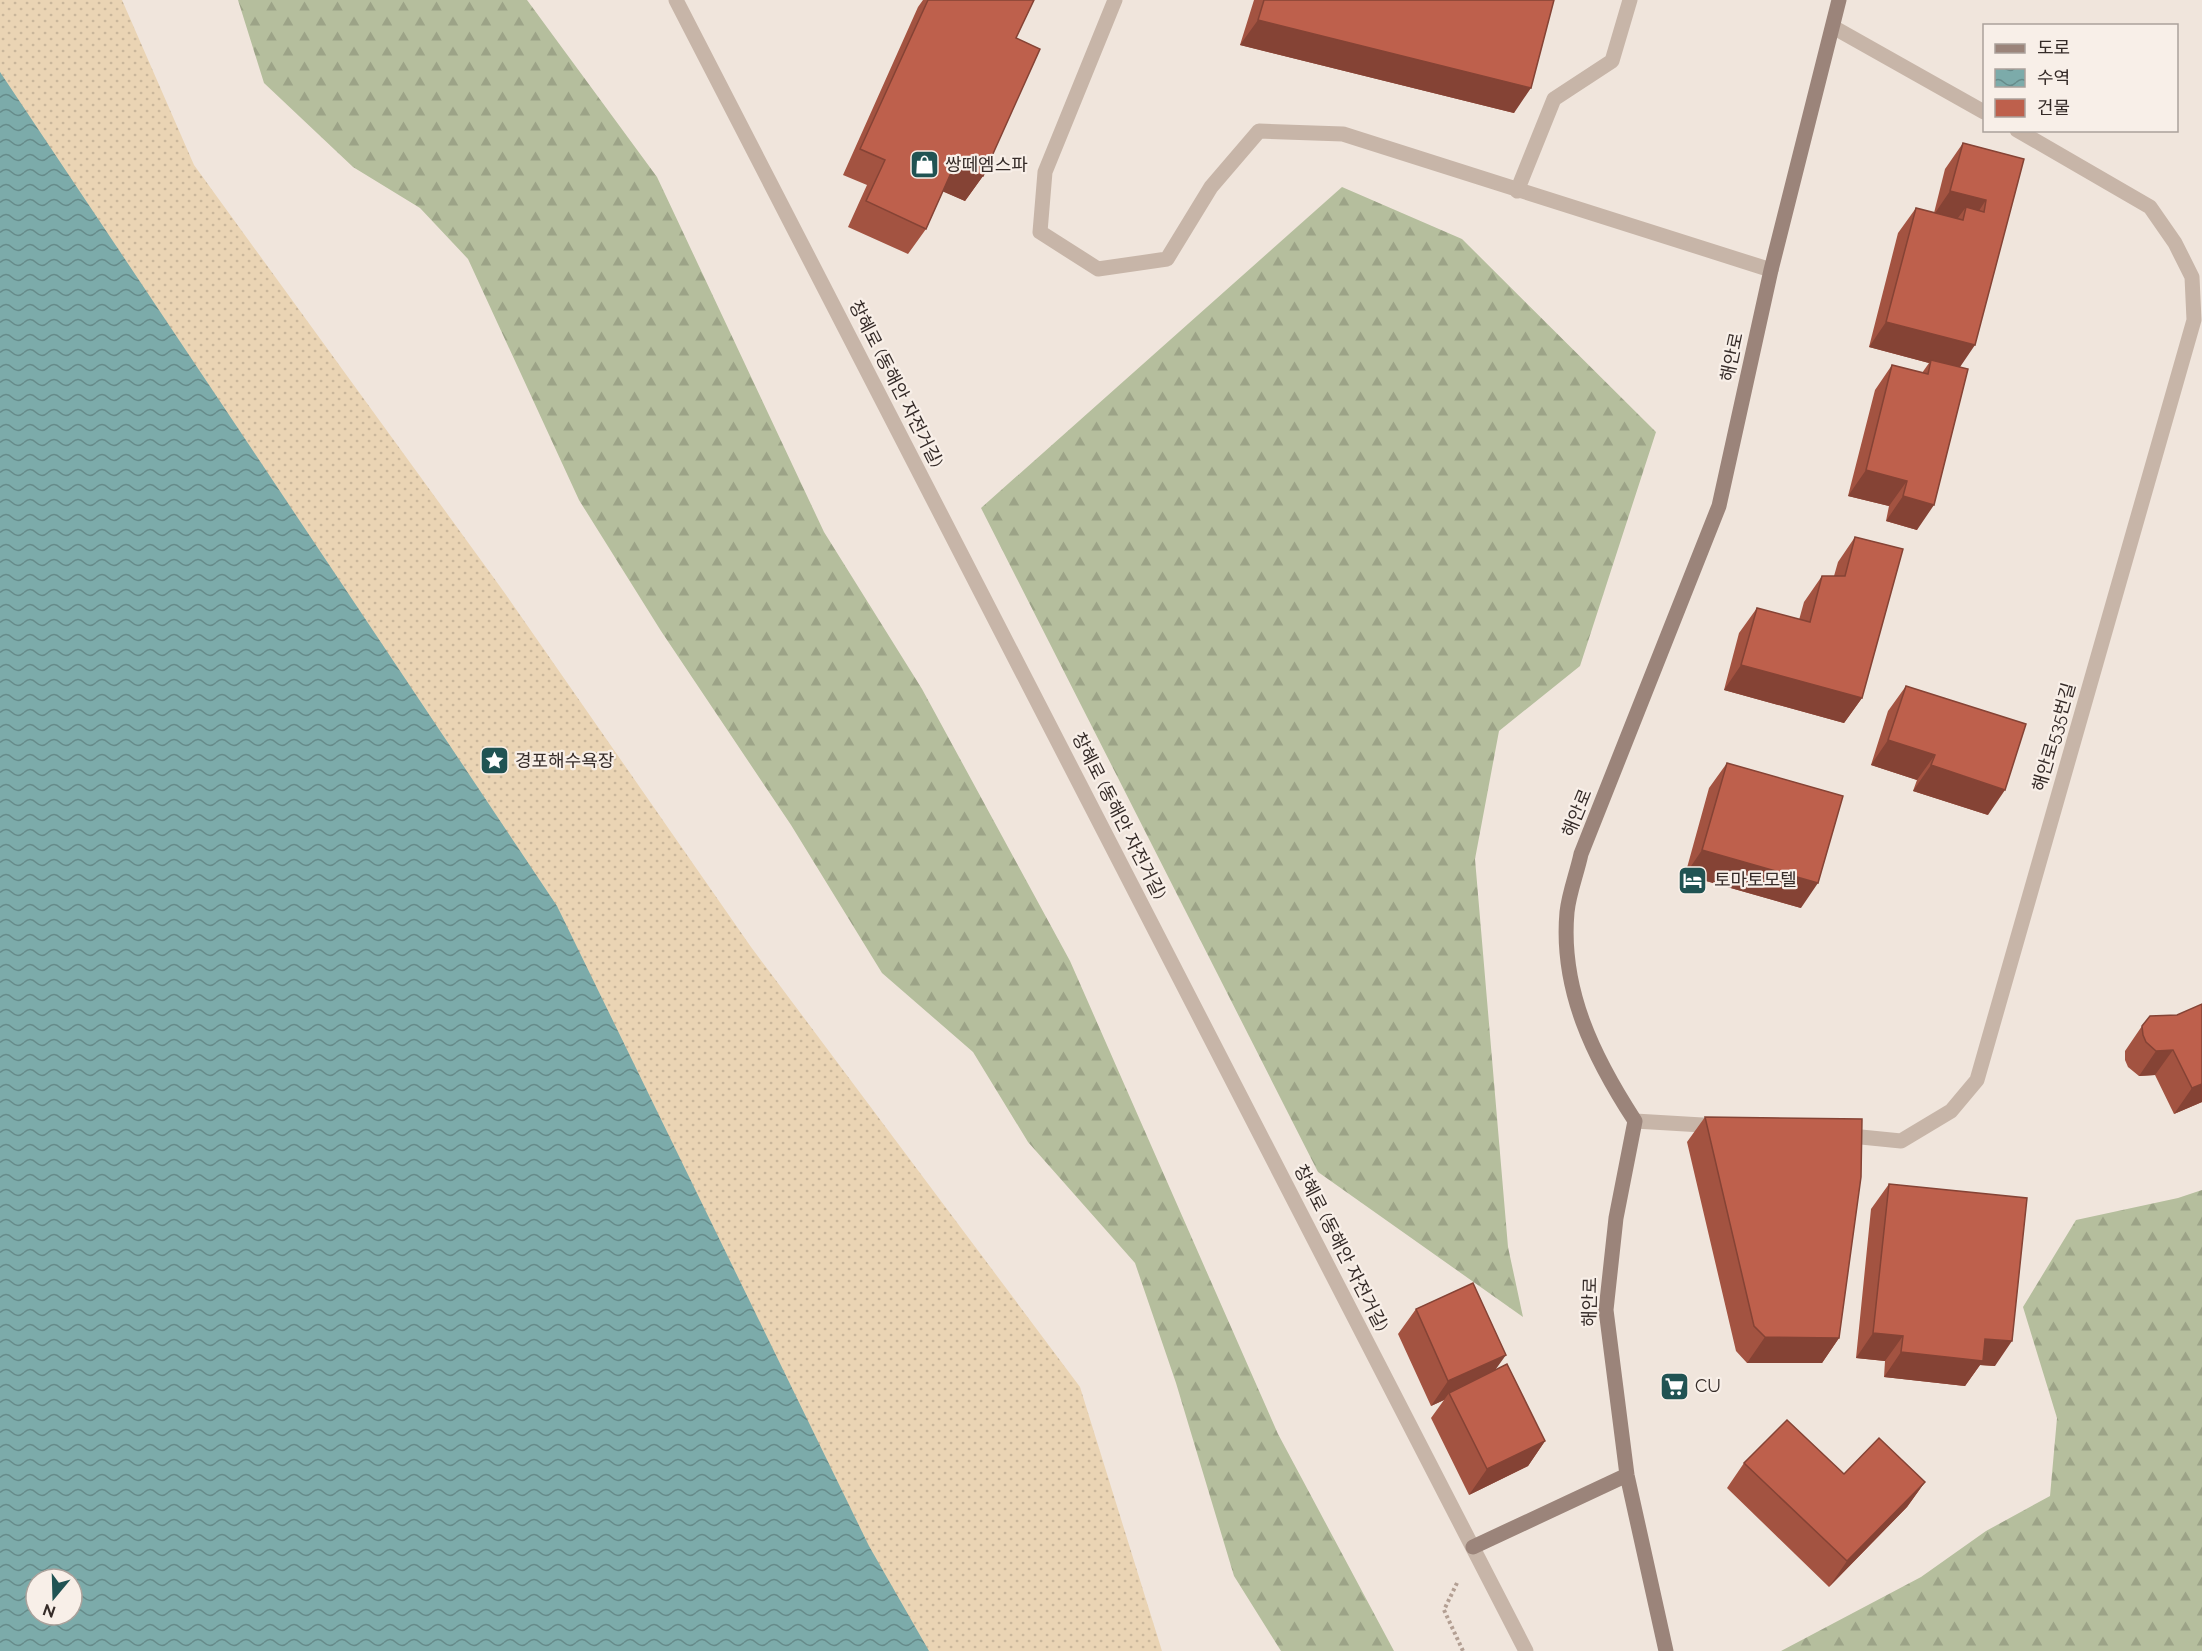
<svg xmlns="http://www.w3.org/2000/svg" width="2202" height="1651" viewBox="0 0 2202 1651" font-family="Raleway,'Noto Sans KR',sans-serif">
<defs>
<pattern id="forest-firs" width="22" height="20" patternUnits="userSpaceOnUse" patternTransform="scale(1.5)"><rect width="22" height="20" fill="#b5be9d"/><path d="M5 1l3.5 6h-7zM16 11l3.5 6h-7z" fill="#9ca387"/></pattern>
<pattern id="sand-dots" width="8" height="8" patternUnits="userSpaceOnUse" patternTransform="scale(1.5)"><rect width="8" height="8" fill="#ead4b4"/><path d="M2 2h.1M6 6h.1" fill="none" stroke="#c9b69b" stroke-width="1.8" stroke-linecap="round"/></pattern>
<pattern id="water-waves" width="16" height="10" patternUnits="userSpaceOnUse" patternTransform="scale(1.5)"><rect width="16" height="10" fill="#7cabaa"/><path d="M0 5q4-4 8 0t8 0" fill="none" stroke="#668b8a"/></pattern>
</defs>
<rect width="100%" height="100%" fill="#f0e5dc"/>
<path fill="url(#forest-firs)" d="M 238,0 L 527,0 L 657,177 L 824,532 L 922,689 L 1070,961 L 1278,1434 L 1394,1651 L 1281,1651 L 1234,1576 L 1176,1383 L 1135,1263 L 1028,1142 L 973,1052 L 882,973 L 791,825 L 661,631 L 579,500 L 468,259 L 420,208 L 353,167 L 264,83 Z
M 1342,187 L 1462,239 L 1656,432 L 1580,666 L 1499,731 L 1475,859 L 1508,1247 L 1523,1317 L 1318,1172 L 981,508 Z
M 2202,1190 L 2202,1651 L 1781,1651 L 1921,1577 L 1986,1531 L 2050,1496 L 2057,1418 L 2023,1307 L 2076,1220 L 2178,1198 Z"/>
<path fill="url(#sand-dots)" d="M 0,0 L 122,0 L 194,165 L 504,592 L 751,947 L 1080,1387 L 1162,1651 L 910,1651 L 0,212 Z"/>
<path fill="url(#water-waves)" fill-rule="evenodd" d="M 0,72 L 557,906 L 869,1546 L 929,1651 L 0,1651 ZM 36,1579 L 72,1579 L 72,1615 L 36,1615 Z"/>
<g fill="none" stroke-linecap="round" stroke-linejoin="round">
<path stroke="#b39f93" stroke-width="4" stroke-dasharray="3 3" stroke-linecap="butt" d="M 1457,1583 L 1444,1610 L 1463,1651"/>
<path stroke="#c7b5a8" stroke-width="15" d="M 1115,0 L 1045,172 L 1040,232 L 1098,269 L 1167,259 L 1211,187 L 1259,131 L 1343,134 L 1771,270
M 1517,191 L 1554,99 L 1612,61 L 1630,0"/>
<path stroke="#c7b5a8" stroke-width="15" d="M 676,0 L 1526,1651
M 1833,27 L 1984,112
M 1635,1121 L 1719,1126
M 1841,1135 L 1901,1141 L 1951,1111 L 1977,1080 L 2194,320 L 2192,277 L 2175,243 L 2150,207 L 2017,130"/>
<path stroke="#9b847a" stroke-width="15" d="M 1473,1547 L 1627,1475
M 1666,1651 L 1627,1475 L 1606,1310 L 1616,1218 L 1635,1121 C 1594,1058 1560,990 1567,912 C 1569,893 1577,873 1581,854 L 1719,506 L 1771,270 L 1839,0"/>
</g>
<path fill="#a35341" d="M 923,0 L 1034,0 L 1016,38 L 983,176 L 965,201 L 943,191 L 926,229 L 908,254 L 848,227 L 867,185 L 843,175 L 918,7 Z
M 1254,0 L 1554,0 L 1514,113 L 1240,45 Z
M 1963,143 L 2024,159 L 1960,367 L 1917,530 L 1886,521 L 1889,506 L 1848,496 L 1875,390 L 1892,365 L 1922,373 L 1929,363 L 1869,347 L 1898,233 L 1916,208 L 1934,213 L 1945,169 Z
M 1855,537 L 1862,698 L 1844,723 L 1724,690 L 1739,633 L 1757,608 L 1799,620 L 1804,602 L 1822,576 L 1834,576 L 1838,562 Z
M 1906,686 L 1988,815 L 1913,791 L 1917,780 L 1871,765 L 1888,711 Z
M 1727,763 L 1801,908 L 1685,875 L 1709,788 Z
M 2177,1015 L 2202,1102 L 2174,1114 L 2155,1075 L 2139,1076 L 2128,1067 L 2125,1060 L 2125,1051 L 2142,1026 Z
M 1705,1117 L 1839,1338 L 1822,1363 L 1747,1363 L 1736,1351 L 1687,1142 Z
M 1889,1184 L 1995,1366 L 1980,1365 L 1965,1386 L 1884,1377 L 1885,1361 L 1856,1358 L 1871,1209 Z
M 1416,1309 L 1495,1370 L 1545,1441 L 1528,1466 L 1469,1495 L 1431,1418 L 1444,1400 L 1431,1406 L 1398,1334 Z
M 1744,1463 L 1844,1474 L 1925,1482 L 1907,1507 L 1829,1587 L 1727,1488 Z"/>
<path fill="#854335" d="M 1258,20 L 1531,88 L 1514,113 L 1240,45 Z
M 955,164 L 983,176 L 965,201 L 937,189 Z
M 1950,191 L 1986,200 L 1969,226 L 1963,220 L 1966,207 L 1955,222 L 1933,216 Z
M 1886,322 L 1975,345 L 1958,370 L 1931,360 L 1929,363 L 1869,347 Z
M 1866,470 L 1907,481 L 1889,506 L 1848,496 Z
M 1903,496 L 1934,505 L 1917,530 L 1886,521 Z
M 1741,665 L 1862,698 L 1844,723 L 1724,690 Z
M 1888,740 L 1935,755 L 1917,780 L 1871,765 Z
M 1931,765 L 2005,790 L 1988,815 L 1913,791 Z
M 1702,850 L 1818,883 L 1801,908 L 1685,875 Z
M 2173,1050 L 2155,1075 L 2139,1076 L 2156,1051 Z
M 2202,1084 L 2202,1102 L 2174,1114 L 2192,1088 Z
M 1873,1333 L 1903,1336 L 1885,1361 L 1856,1358 Z
M 1765,1337 L 1839,1338 L 1822,1363 L 1747,1363 Z
M 1985,1339 L 2012,1341 L 1995,1366 L 1980,1365 L 1965,1386 L 1884,1377 L 1901,1352 Z
M 1506,1355 L 1488,1380 L 1449,1393 L 1444,1400 L 1431,1406 L 1448,1381 Z
M 1545,1441 L 1528,1466 L 1469,1495 L 1487,1469 Z
M 1925,1482 L 1907,1507 L 1829,1587 L 1847,1561 Z"/>
<path fill="#be604c" stroke="#854335" stroke-width="1.5" d="M 928,0 L 1034,0 L 1016,38 L 1040,49 L 983,176 L 955,164 L 926,229 L 866,201 L 885,160 L 860,149 Z
M 1264,0 L 1554,0 L 1531,88 L 1258,20 Z
M 1963,143 L 2024,159 L 1975,345 L 1886,322 L 1916,208 L 1963,220 L 1966,207 L 1984,212 L 1986,200 L 1950,191 Z
M 1931,360 L 1968,369 L 1934,505 L 1903,496 L 1907,481 L 1866,470 L 1892,365 L 1928,374 Z
M 1855,537 L 1903,549 L 1862,698 L 1741,665 L 1757,608 L 1810,622 L 1822,576 L 1845,576 Z
M 1906,686 L 2026,724 L 2005,790 L 1931,765 L 1935,755 L 1888,740 Z
M 1727,763 L 1843,796 L 1818,883 L 1702,850 Z
M 2202,1004 L 2202,1084 L 2192,1088 L 2173,1050 L 2156,1051 L 2146,1042 L 2143,1035 L 2142,1026 L 2150,1016 L 2177,1015 Z
M 1705,1117 L 1862,1119 L 1861,1177 L 1839,1338 L 1765,1337 L 1754,1326 Z
M 1889,1184 L 2027,1198 L 2012,1341 L 1985,1339 L 1983,1361 L 1901,1352 L 1903,1336 L 1873,1333 Z
M 1473,1283 L 1506,1355 L 1448,1381 L 1416,1309 Z
M 1507,1364 L 1545,1441 L 1487,1469 L 1449,1393 Z
M 1787,1420 L 1844,1474 L 1879,1438 L 1925,1482 L 1847,1561 L 1744,1463 Z"/>
<defs>
<symbol id="shop-square" viewBox="-11 -11 22 22"><rect x="-9" y="-9" width="18" height="18" rx="4" fill="#205353" stroke="#f8efe8"/><path d="M-5-2.5h2.3a2.7 3.5 0 0 1 5.4 0H5L5.5 6h-11ZM-1.5-2.5h3a1.5 2.3 0 0 0-3 0Z" fill="#fff"/></symbol>
<symbol id="sight-square" viewBox="-11 -11 22 22"><rect x="-9" y="-9" width="18" height="18" rx="4" fill="#205353" stroke="#f8efe8"/><path d="M0-6L1.8-2.2L6-1.7L2.9 1.2L3.7 5.4L0 3.3L-3.7 5.4L-2.9 1.2L-6-1.7L-1.8-2.2Z" fill="#fff"/></symbol>
<symbol id="hotel-square" viewBox="-11 -11 22 22"><rect x="-9" y="-9" width="18" height="18" rx="4" fill="#205353" stroke="#f8efe8"/><path d="M-6-4.5h1.5V1H6V5H4.5V3h-9V5H-6ZM-4 0a1.8 1.8 0 1 1 3.6 0ZM.5 0V-2.5h3Q6-2.5 6 0Z" fill="#fff"/></symbol>
<symbol id="supermarket-square" viewBox="-11 -11 22 22"><rect x="-9" y="-9" width="18" height="18" rx="4" fill="#205353" stroke="#f8efe8"/><path d="M-6-5.5h2.5l.6 2H6L4.5 2H-2.5L-4.4-4H-6ZM-1.5 3.2a1.3 1.3 0 1 0 .1 0ZM3 3.2a1.3 1.3 0 1 0 .1 0Z" fill="#fff"/></symbol>
</defs>
<g fill-rule="evenodd">
<use href="#shop-square" x="908" y="148" width="33" height="33"/>
<use href="#sight-square" x="478" y="744" width="33" height="33"/>
<use href="#hotel-square" x="1676" y="864" width="33" height="33"/>
<use href="#supermarket-square" x="1658" y="1370" width="33" height="33"/>
</g>
<g text-anchor="middle" stroke-width="4.5" stroke-linejoin="round" paint-order="stroke">
<g font-size="18" fill="#352b28" stroke="#f8efe8" text-anchor="start">
<text x="945" y="171">쌍떼엠스파</text>
<text x="515" y="767">경포해수욕장</text>
<text x="1714" y="886">토마토모텔</text>
<text x="1695" y="1392">CU</text>
</g>
<g font-size="18" fill="#352b28" stroke="#f8efe8">
<text transform="translate(1732 357) rotate(-78)" y="6">해안로</text>
<text transform="translate(896 384) rotate(63)" y="6">창혜로 (동해안 자전거길)</text>
<text transform="translate(2054 737) rotate(-74)" y="6">해안로535번길</text>
<text transform="translate(1577 813) rotate(-68)" y="6">해안로</text>
<text transform="translate(1119 816) rotate(63)" y="6">창혜로 (동해안 자전거길)</text>
<text transform="translate(1341 1248) rotate(63)" y="6">창혜로 (동해안 자전거길)</text>
<text transform="translate(1590 1302) rotate(-89)" y="6">해안로</text>
</g>
</g>
<rect x="1983" y="24" width="195" height="108" fill="#f8efe8" stroke="#aaa19b" stroke-width="1.5"/>
<rect x="1995" y="44" width="30" height="9" fill="#9b847a" stroke="#aaa19b" stroke-width="1.5"/>
<text x="2037" y="54" font-size="18" fill="#352b28">도로</text>
<rect x="1995" y="69" width="30" height="18" fill="url(#water-waves)" stroke="#aaa19b" stroke-width="1.5"/>
<text x="2037" y="84" font-size="18" fill="#352b28">수역</text>
<rect x="1995" y="99" width="30" height="18" fill="#be604c" stroke="#aaa19b" stroke-width="1.5"/>
<text x="2037" y="114" font-size="18" fill="#352b28">건물</text>
<g transform="translate(54 1597) rotate(199)"><circle r="28" fill="#f8efe8" stroke="#aaa19b" stroke-width="1.5"/>
<path d="M0-4.5L10 22L0 15L-10 22Z" fill="#205353"/>
<text y="-9" font-size="16" font-weight="bold" text-anchor="middle" fill="#352b28">N</text>
</g>
</svg>
